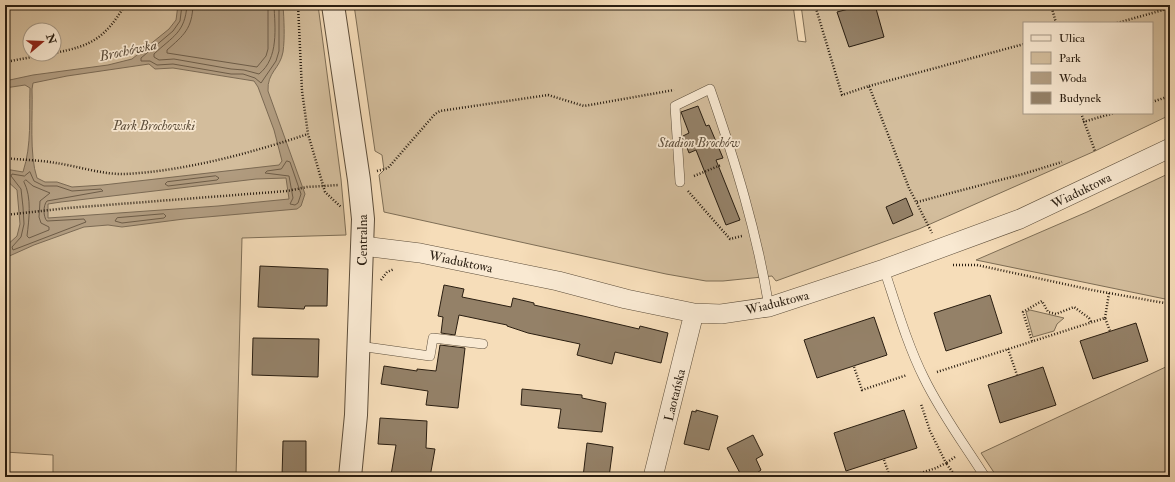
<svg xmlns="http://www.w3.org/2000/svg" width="1175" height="482" viewBox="0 0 1175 482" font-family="'IM FELL Double Pica',serif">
<rect width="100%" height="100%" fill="#f6ddb9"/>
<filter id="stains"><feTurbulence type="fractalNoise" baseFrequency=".005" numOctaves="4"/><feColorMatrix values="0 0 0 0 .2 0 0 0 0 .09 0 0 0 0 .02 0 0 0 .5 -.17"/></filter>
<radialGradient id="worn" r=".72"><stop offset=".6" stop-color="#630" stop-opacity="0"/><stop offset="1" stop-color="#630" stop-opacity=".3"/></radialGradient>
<path fill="#d3bd9c" stroke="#7e6e56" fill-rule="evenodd" d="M 5,5 L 318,5 L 341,179 L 346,235 L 242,238 L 236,477 L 53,477 L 53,455 L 5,452 ZM 30,30 L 54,30 L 54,54 L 30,54 Z
M 354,5 L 793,5 L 798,41 L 806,42 L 801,5 L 1170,5 L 1170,115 L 1095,151 L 919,229 L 776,281 L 772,276 L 723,281 L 706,281 L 666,274 L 384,212 L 379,175 L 384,170 L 382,155 L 375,151 ZM 1024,23 L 1152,23 L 1152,113 L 1024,113 Z
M 1170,173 L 1170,300 L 976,260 L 1087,212 Z
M 1030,310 L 1064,318 L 1057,324 L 1054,331 L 1033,337 L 1026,312 Z
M 1170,365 L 1170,477 L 997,477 L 981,453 Z"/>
<path fill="#b19c80" stroke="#7b6a54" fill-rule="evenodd" d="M 178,5 L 283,5 C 284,19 285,38 283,52 C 280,69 267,72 268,91 L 305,194 L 301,206 L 297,209 L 184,219 L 122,227 L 108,225 L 84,227 L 34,245 L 5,258 L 5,247 L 17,236 L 20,224 L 17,190 L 5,179 L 5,169 L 23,172 C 32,144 29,117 30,88 L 25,85 L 5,88 L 5,81 L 33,75 L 108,65 L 132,59 L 169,29 L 176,20 ZM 149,64 L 155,69 L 173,68 L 254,81 L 258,87 L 274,130 L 282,161 L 279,165 L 103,185 L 72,187 L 57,182 L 45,182 L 37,178 C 29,154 33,115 32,89 L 33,83 L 67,76 ZM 286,178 L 289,199 L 218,206 L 48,218 L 48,204 L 61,202 L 256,179 Z"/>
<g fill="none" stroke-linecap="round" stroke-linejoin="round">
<path stroke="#6e5d48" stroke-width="1" d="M 182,5 L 180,21 L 173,31 L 141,58 L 141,61 L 150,61 L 157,65 L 173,64 L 231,74 L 243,74 L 255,78 L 261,83 L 276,61 L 279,51 L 279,5
M 187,5 C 185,33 173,36 154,54 L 154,57 L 159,60 L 174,59 L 231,69 L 244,70 L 259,74 C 279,58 275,28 274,5
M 193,5 C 192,29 184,35 167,50 L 167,53 L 257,67 L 266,56 L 268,49 L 268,5
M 287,161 L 290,162 L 301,194 L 298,203 L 295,205 L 290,204 L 293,198 L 289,176 L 265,173 L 267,171 L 281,169 Z
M 30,172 L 34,181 L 44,186 L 57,186 L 72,191 L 101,189 L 103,191 L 47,201 C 43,205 43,217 47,221 L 84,219 L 86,222 L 13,250 L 12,247 L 21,237 L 24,224 L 23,207 L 21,189 L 11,176 L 12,174 L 24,176 Z
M 216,176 L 219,178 L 217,180 L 168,186 L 165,184 L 167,182 Z
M 26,180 L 33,186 L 50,193 L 40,201 L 39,217 L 41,223 L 49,227 L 49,230 L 29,238 L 27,236 C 29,220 32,197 24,182 Z
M 164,214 L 166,216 L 164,218 L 122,223 L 115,221 L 117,218 Z"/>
</g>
<path fill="#948168" stroke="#2a1e11" d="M 864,5 L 875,5 L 884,37 L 849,47 L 837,12 Z
M 698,106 L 706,126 L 709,125 L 723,158 L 716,160 L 740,220 L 726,225 L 696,150 L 689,153 L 683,137 L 683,136 L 689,133 L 681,112 Z
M 906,198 L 913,215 L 893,224 L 886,207 Z
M 260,266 L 328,269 L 327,306 L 305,306 L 304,309 L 258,307 Z
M 444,285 L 464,289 L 462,297 L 511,307 L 513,298 L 534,303 L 534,305 L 583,316 L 639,329 L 640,326 L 668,333 L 661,363 L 615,352 L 612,364 L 577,355 L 580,344 L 528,333 L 507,326 L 507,325 L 459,315 L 455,335 L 441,333 L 443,317 L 438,316 Z
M 990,295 L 1002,333 L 946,351 L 934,313 Z
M 874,317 L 887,355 L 817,378 L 804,340 Z
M 1136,323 L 1148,361 L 1093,379 L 1080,341 Z
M 253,338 L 319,339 L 318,377 L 252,375 Z
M 440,345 L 465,348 L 458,408 L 426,405 L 428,391 L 381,384 L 384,366 L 417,371 L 417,369 L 436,371 Z
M 1043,367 L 1056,405 L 1000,423 L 988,385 Z
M 522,389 L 582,395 L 582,398 L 606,403 L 602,432 L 558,428 L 561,409 L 521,405 Z
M 696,410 L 718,416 L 709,450 L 684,444 L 692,411 L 696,412 Z
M 904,410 L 917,448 L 846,471 L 834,433 Z
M 380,418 L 427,421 L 426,448 L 435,449 L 430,477 L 391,475 L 396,445 L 378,444 Z
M 753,435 L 763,455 L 756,459 L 761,470 L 757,473 L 759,477 L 742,477 L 727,448 Z
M 283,441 L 306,441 L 306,477 L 282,477 Z
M 587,443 L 613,447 L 609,477 L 583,477 Z"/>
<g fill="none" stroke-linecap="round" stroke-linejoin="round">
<defs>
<path id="service" d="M 680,182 L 675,106 L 710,89 C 735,161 757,232 769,307
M 884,269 C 896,305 907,344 924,378 C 941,413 964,444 985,477
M 359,346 L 430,356 L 433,338 L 483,344"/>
<path id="minor" d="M 363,246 L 420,253 L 558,281 L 626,299 L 694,313 L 721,314 L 769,307 L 884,269 L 1020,219 L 1170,148
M 653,477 L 694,313"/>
<path id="tertiary" d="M 333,5 L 359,180 L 363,219 L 356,415 L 350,477"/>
</defs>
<use href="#service" stroke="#5d4e3b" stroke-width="10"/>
<use href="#minor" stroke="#5d4e3b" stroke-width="20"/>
<use href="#tertiary" stroke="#5d4e3b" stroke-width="24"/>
<path stroke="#2a1e11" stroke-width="2.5" stroke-dasharray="1 2" stroke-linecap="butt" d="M 298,5 L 302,91 L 308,134 L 325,192 L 341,207
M 815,5 L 842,95 L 869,86 L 909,188 L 932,233
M 1051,5 L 1056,23
M 1117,23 L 1170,8
M 54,53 C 92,46 105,38 125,5
M 5,62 L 48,54
M 869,86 L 1024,44
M 1152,102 L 1170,96
M 1081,113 L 1095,151
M 1083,122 L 1114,113
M 5,158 C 22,160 40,160 56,163 C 77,166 104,175 125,174 C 185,171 251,153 308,134
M 377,171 L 388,168 L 435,114 L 440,111 L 548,95 L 584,106 L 674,90
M 694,176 L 721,165
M 688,191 L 730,239 L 742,236
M 917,202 L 1023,174 L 1062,162
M 5,215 L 68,208 L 287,191 L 307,187 L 339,185
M 953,265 L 977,265 L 1092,290 L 1170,304
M 381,280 L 387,272 L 394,269
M 1105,318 L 1109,293
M 1032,341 L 1023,312 L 1042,301 L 1048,312 L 1056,314 L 1074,307 L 1089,318 L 1091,322
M 1008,349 L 1017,375
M 854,367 L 862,390 L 907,375
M 937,372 L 1105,318 L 1110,331
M 955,457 L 946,463 L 956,477
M 884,460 L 890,477
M 909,477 L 936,468 L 946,463 L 930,431 L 921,404"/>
<use href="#service" stroke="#f9e9d2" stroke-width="9"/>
<use href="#minor" stroke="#f9e9d2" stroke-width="19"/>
<use href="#tertiary" stroke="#f9e9d2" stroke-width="22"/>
</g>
<g text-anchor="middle" stroke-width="3.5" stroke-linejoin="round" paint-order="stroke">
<g font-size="13" font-style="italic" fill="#5d4e3b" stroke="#f9e9d2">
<text x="154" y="130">Park Brochowski</text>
<text x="699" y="147">Stadion Brochów</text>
</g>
<g font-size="13" fill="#2a1e11" stroke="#f9e9d2">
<text transform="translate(1081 190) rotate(-26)" y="5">Wiaduktowa</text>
<text transform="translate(362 240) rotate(-90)" y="5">Centralna</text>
<text transform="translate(461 261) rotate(12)" y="5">Wiaduktowa</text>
<text transform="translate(777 302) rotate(-14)" y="5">Wiaduktowa</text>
<text transform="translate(674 395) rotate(-76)" y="5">Laotańska</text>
</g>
<g font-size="14" font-style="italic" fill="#594a38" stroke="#f9e9d2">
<text transform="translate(128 50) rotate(-12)" y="5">Brochówka</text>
</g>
</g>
<rect width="1175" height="482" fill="none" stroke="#f6ddb9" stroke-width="20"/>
<rect x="6" y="6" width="1163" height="470" fill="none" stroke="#2a1e11" stroke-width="2"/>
<rect x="10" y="10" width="1155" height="462" fill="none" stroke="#2a1e11"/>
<rect x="1023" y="22" width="130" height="92" fill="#f9e9d2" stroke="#a69885"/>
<rect x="1031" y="35" width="20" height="6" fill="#f9e9d2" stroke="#a69885"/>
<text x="1059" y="42" font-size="12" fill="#2a1e11">Ulica</text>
<rect x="1031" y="52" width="20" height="12" fill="#d3bd9c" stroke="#a69885"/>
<text x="1059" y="62" font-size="12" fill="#2a1e11">Park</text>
<rect x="1031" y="72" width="20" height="12" fill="#b19c80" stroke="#a69885"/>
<text x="1059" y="82" font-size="12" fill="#2a1e11">Woda</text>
<rect x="1031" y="92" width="20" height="12" fill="#948168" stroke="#a69885"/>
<text x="1059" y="102" font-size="12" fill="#2a1e11">Budynek</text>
<g transform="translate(42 42) rotate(71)"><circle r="19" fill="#f9e9d2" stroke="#a69885"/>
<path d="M0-3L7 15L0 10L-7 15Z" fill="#8f2418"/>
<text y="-6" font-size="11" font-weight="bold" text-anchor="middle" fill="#2a1e11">N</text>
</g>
<rect width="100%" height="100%" filter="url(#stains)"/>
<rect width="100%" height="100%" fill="url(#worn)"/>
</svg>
